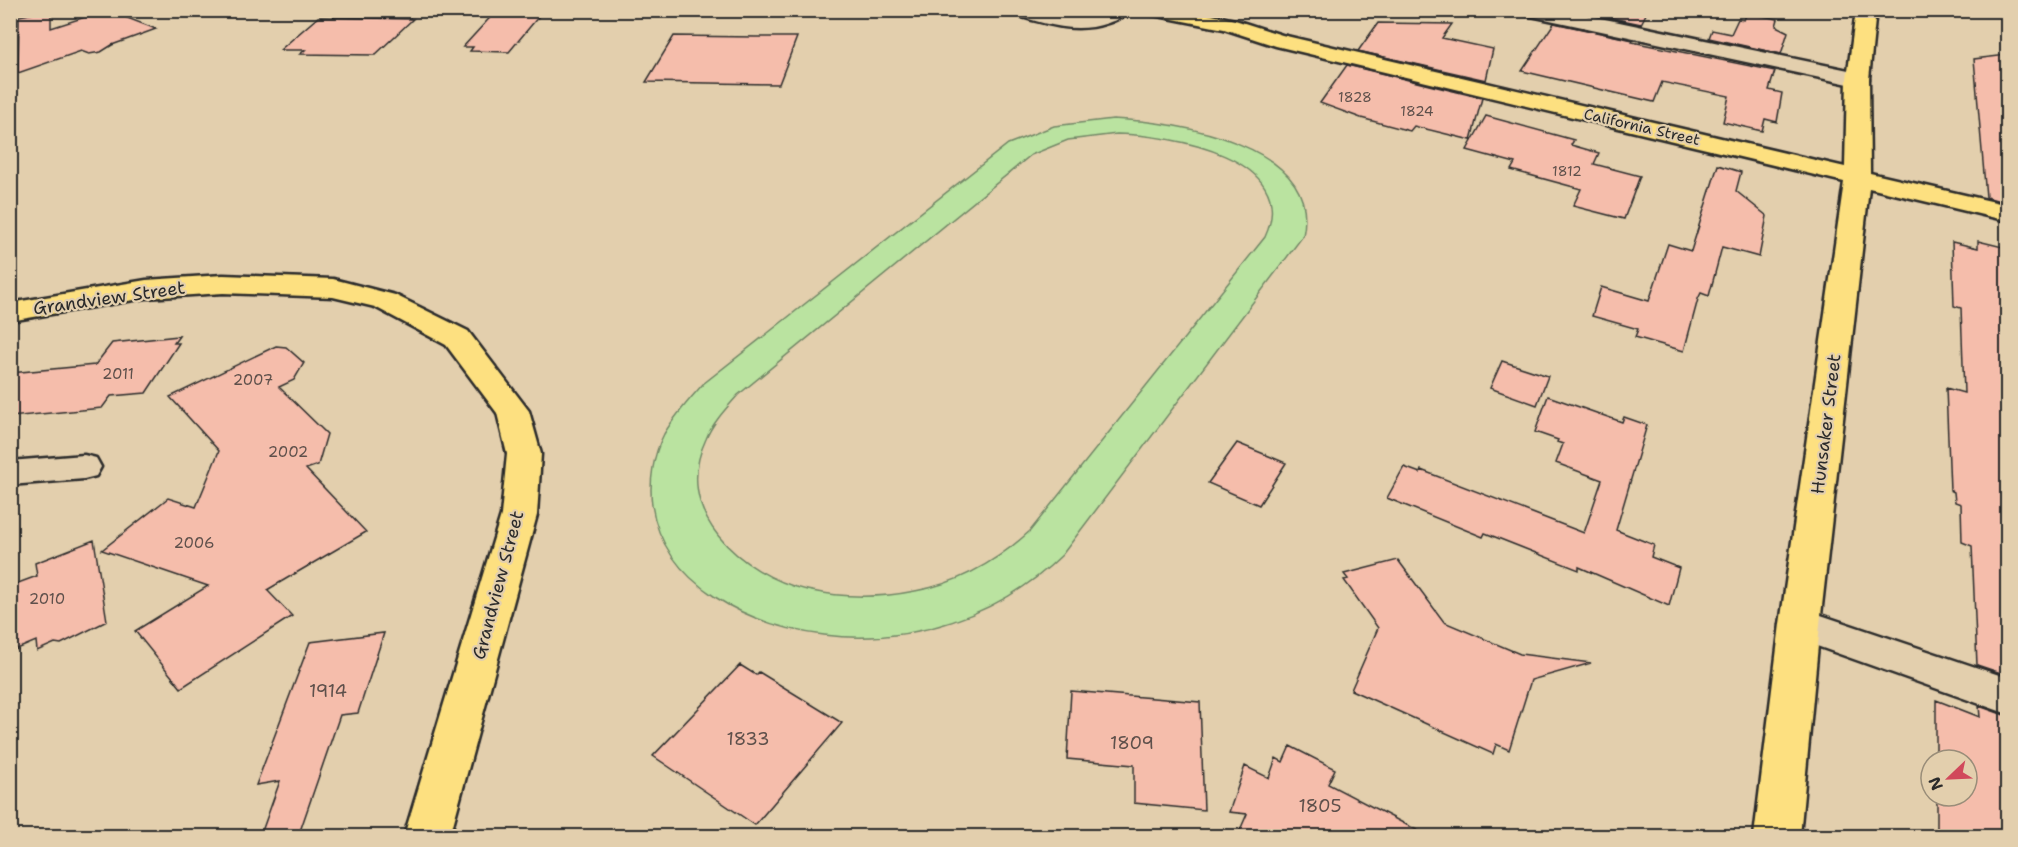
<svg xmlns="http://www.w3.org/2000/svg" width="2018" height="847" viewBox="0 0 2018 847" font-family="'Shantell Sans',sans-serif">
<rect width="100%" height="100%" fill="#e3cfad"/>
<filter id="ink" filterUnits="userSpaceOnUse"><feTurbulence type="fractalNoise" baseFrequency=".0167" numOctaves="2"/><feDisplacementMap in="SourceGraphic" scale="12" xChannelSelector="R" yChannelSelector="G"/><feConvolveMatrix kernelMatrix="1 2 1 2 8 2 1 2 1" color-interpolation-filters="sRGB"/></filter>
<g filter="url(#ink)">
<path fill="#bae3a0" stroke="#728766" stroke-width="1.5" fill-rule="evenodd" d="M 1113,119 C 1177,122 1323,144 1303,236 L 1062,555 C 1001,615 910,646 824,635 C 751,626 664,586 652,505 C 649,482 653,455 664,434 C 675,415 689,400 703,384 L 1008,144 L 1054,126 ZM 1117,134 C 1170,135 1302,157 1265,237 L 1030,531 C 997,561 960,583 915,591 C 880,598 843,598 807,590 C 741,574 671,513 706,439 C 713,422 726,409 738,395 L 1031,155 L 1068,140 Z"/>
<path fill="#f5bdab" stroke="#2b2b2b" stroke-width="1.5" d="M 51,10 L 51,28 L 107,10 L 156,29 L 112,45 L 101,52 L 89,54 L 81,51 L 18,73 L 19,16 Z
M 497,10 L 544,10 L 509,52 L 470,51 L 473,47 L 463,47 Z
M 1575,10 L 1648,10 L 1641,24 Z
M 1747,13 L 1778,19 L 1776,26 L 1788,32 L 1781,54 L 1709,38 L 1712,30 L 1731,34 L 1738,19 L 1744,20 Z
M 318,17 L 413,19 L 375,55 L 300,54 L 305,50 L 280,50 Z
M 1378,23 L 1452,24 L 1442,38 L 1493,49 L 1486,80 L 1358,51 Z
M 1554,23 L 1633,40 L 1632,42 L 1775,71 L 1769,90 L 1782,93 L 1777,122 L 1765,119 L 1762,131 L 1723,122 L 1729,96 L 1662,82 L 1654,102 L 1522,71 Z
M 674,36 L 756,37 L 797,37 L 779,84 L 646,82 Z
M 2007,55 L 2007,203 L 1986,197 L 1974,59 Z
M 1347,65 L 1482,98 L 1471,140 L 1414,126 L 1410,131 L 1361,118 L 1320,103 Z
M 1486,116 L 1574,140 L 1571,145 L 1599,153 L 1594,164 L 1640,176 L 1624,219 L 1573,206 L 1581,189 L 1511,170 L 1515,163 L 1467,150 Z
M 1718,165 L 1741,172 L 1736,191 L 1767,216 L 1759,257 L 1722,247 L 1709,296 L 1701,293 L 1698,299 L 1684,351 L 1635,337 L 1638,329 L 1592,316 L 1601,287 L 1649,301 L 1668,244 L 1691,251 Z
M 1978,241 L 2007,248 L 2007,675 L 1977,665 L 1972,546 L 1962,542 L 1961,504 L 1955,502 L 1954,492 L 1950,490 L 1946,388 L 1964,393 L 1961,308 L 1954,306 L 1952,242 L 1978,248 Z
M 179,336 L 174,343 L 179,343 L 146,393 L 111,396 L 102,408 L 10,417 L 10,373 L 95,365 L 112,343 Z
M 276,346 L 286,347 L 304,363 L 294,380 L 279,387 L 327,434 L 318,465 L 306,469 L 366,532 L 267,590 L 292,616 L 181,688 L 135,631 L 208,586 L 102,550 L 168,498 L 196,507 L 219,451 L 170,397 Z
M 1502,361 L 1548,376 L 1537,405 L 1490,388 Z
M 1548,396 L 1622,422 L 1624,417 L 1647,425 L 1616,530 L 1654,545 L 1651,557 L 1679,568 L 1669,606 L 1579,567 L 1579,570 L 1485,533 L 1483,537 L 1387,498 L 1404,467 L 1420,473 L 1421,470 L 1584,533 L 1602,480 L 1556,463 L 1563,444 L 1557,442 L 1558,440 L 1535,432 Z
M 1237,443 L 1286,463 L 1259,505 L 1208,483 Z
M 94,540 L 107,621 L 61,644 L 55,643 L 37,651 L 36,641 L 10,652 L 10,586 L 37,576 L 35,563 Z
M 1398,560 L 1444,622 L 1520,654 L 1591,663 L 1531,680 L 1509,750 L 1496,744 L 1493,754 L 1351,690 L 1378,628 L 1344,580 L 1348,579 L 1344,574 Z
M 384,633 L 358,713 L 340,715 L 298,837 L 260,837 L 280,781 L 256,785 L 310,642 Z
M 740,665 L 756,675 L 759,672 L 842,723 L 755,825 L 653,756 Z
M 1071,691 L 1200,702 L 1204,810 L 1134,803 L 1134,765 L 1067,759 Z
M 1936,700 L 1980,717 L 1979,706 L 2007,716 L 2007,837 L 1937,837 L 1937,796 L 1967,796 L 1967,760 L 1936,760 Z
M 1290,746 L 1335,769 L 1328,784 L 1430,837 L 1237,837 L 1247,814 L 1229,812 L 1245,766 L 1269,778 L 1276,758 L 1283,762 Z"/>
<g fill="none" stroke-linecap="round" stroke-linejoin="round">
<defs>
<path id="minor" d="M 1009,10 L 1042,10 L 1080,17 L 1103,10 L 1128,10 C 1124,17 1116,20 1108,23 C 1074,35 1044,23 1011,14 Z
M 1522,10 L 1562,10 L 1858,72 L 1866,74 L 1869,79 L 1866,84 L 1858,86 L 1531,16 L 1524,14 Z
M 84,455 L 96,458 L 101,467 L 96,476 L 84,479 L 10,485 L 10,461 Z
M 1800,608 L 2008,678 L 2008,714 L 1786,635 L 1780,624 L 1786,613 Z"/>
<path id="major" d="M 1146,10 L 1189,10 L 1235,20 L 1282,35 L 1845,167 L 1847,79 L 1856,10 L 1876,10 L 1869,79 L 1870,173 L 2008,205 L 2008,221 L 1869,188 L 1820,624 L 1800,836 L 1754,836 L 1780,624 L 1844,182 L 1276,46 L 1224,29 L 1148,14 Z
M 223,275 L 333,279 L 395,295 L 468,331 L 529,411 L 541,454 L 537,515 L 450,836 L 404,836 L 501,515 L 507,454 L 497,413 L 446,345 L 375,307 L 333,297 L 223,293 L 146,298 L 10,321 L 10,303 L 146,280 Z"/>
</defs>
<use href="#minor" stroke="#2b2b2b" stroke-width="5"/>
<use href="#major" stroke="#2b2b2b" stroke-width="5"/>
<use href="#minor" fill="#e3cfad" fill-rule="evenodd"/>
<use href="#major" fill="#fde080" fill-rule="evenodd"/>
</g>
</g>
<g text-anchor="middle" stroke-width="4.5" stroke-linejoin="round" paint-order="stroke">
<g font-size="14" fill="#5e504b">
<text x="1355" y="102">1828</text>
<text x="1417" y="116">1824</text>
<text x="1567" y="176">1812</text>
</g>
<g font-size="15" fill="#2b2b2b" stroke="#e3cfad">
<text transform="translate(1642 127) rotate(13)" y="5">California Street</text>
</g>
<g font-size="15" fill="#5e504b">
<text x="118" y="379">2011</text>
<text x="253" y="385">2007</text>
<text x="288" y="457">2002</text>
<text x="194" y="548">2006</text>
<text x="47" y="604">2010</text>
</g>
<g font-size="18" fill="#2b2b2b" stroke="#e3cfad">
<text transform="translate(109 298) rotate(-8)" y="6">Grandview Street</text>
<text transform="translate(1826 424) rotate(-83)" y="6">Hunsaker Street</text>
<text transform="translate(498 585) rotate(-75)" y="6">Grandview Street</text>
</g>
<g font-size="18" fill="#5e504b">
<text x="328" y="697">1914</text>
<text x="748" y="745">1833</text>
<text x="1132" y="749">1809</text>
<text x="1320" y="812">1805</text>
</g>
</g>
<rect width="2018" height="847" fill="none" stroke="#e3cfad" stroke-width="36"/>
<rect x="18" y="18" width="1982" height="811" fill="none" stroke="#2b2b2b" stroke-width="2" filter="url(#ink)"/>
<g transform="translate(1949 778) rotate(247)"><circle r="28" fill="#e3cfad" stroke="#998d79" stroke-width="1.5"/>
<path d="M0-4.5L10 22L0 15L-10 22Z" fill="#d1495b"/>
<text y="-9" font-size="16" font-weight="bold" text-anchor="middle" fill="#2b2b2b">N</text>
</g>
</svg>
